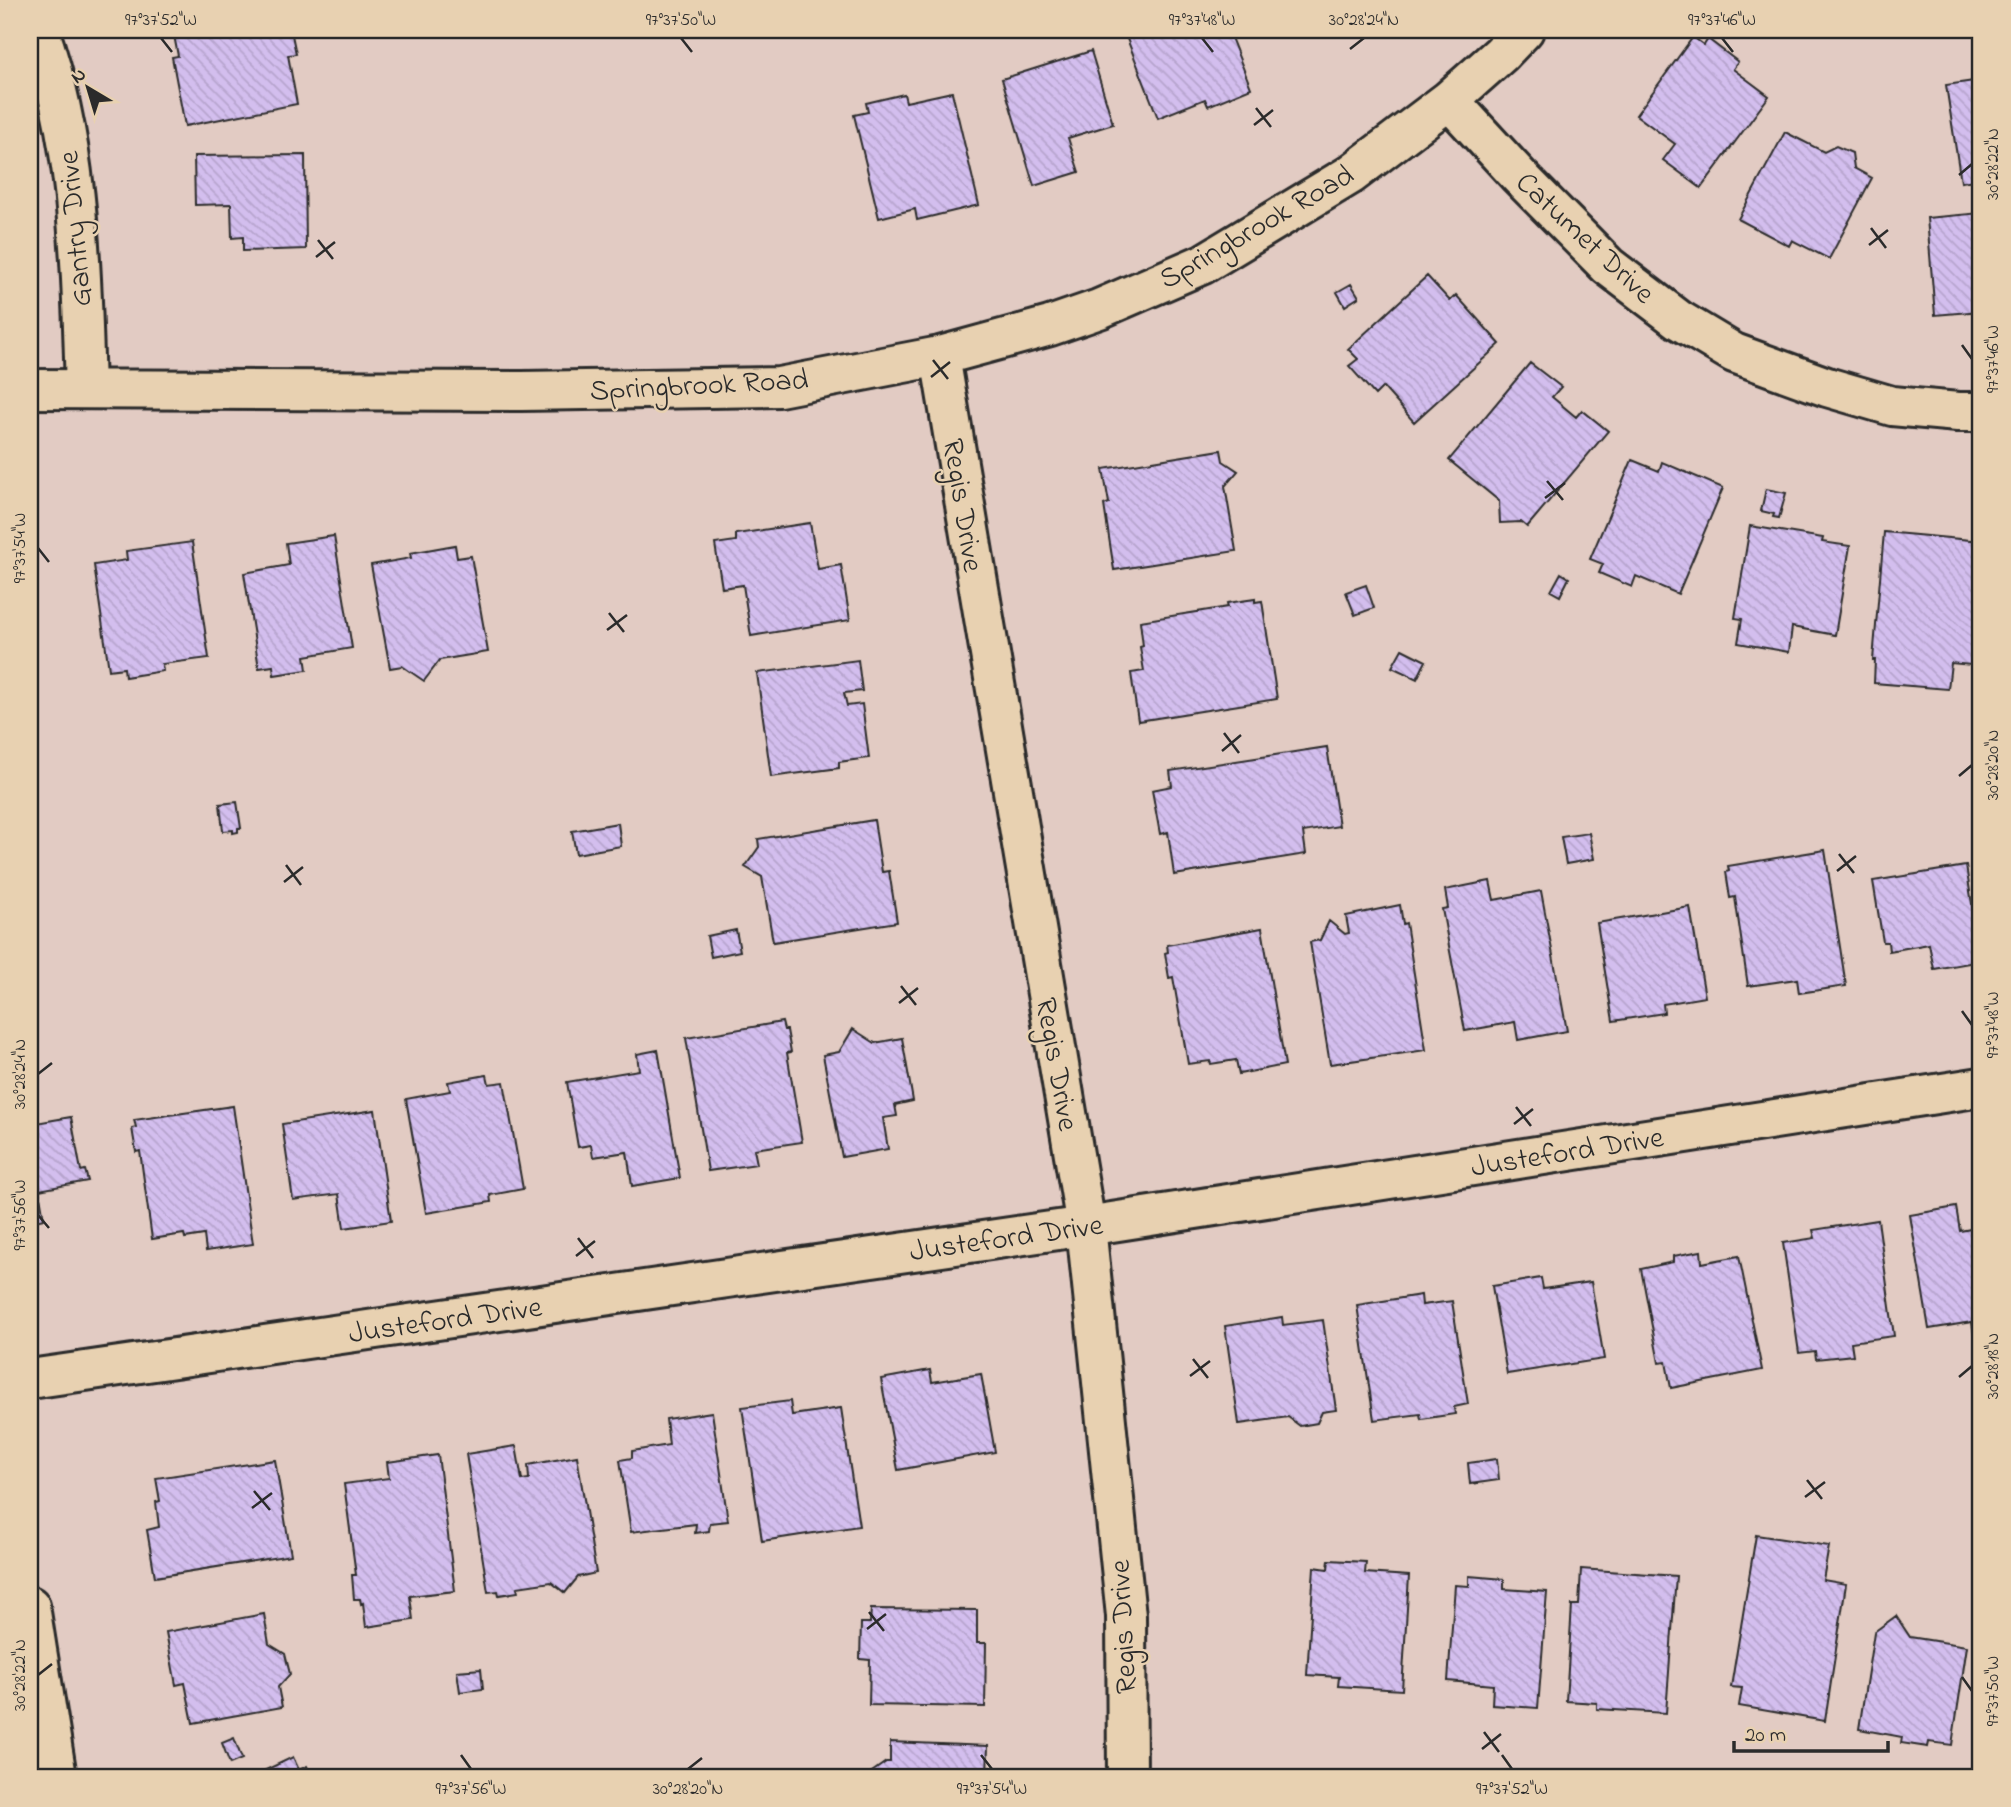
<svg xmlns="http://www.w3.org/2000/svg" width="2011" height="1807" viewBox="0 0 2011 1807" font-family="'Indie Flower',sans-serif">
<defs>
<pattern id="building-back-hatch" width="6" height="6" patternUnits="userSpaceOnUse" patternTransform="scale(1.75)"><rect width="6" height="6" fill="#d3beee"/><path d="M-1 5l2 2M0 0l6 6M5-1l2 2" fill="none" stroke="#b5a3cc"/></pattern>
</defs>
<rect width="100%" height="100%" fill="#e2cbc3"/>
<filter id="ink" filterUnits="userSpaceOnUse"><feTurbulence type="fractalNoise" baseFrequency=".0143" numOctaves="2"/><feDisplacementMap in="SourceGraphic" scale="14" xChannelSelector="R" yChannelSelector="G"/><feConvolveMatrix kernelMatrix="1 2 1 2 8 2 1 2 1" color-interpolation-filters="sRGB"/></filter>
<g filter="url(#ink)">
<path fill="url(#building-back-hatch)" stroke="#2b2b2b" stroke-width="2" d="M 173,30 L 291,30 L 296,54 L 288,55 L 297,104 L 185,126 L 172,57 L 178,56 Z
M 1127,30 L 1228,30 L 1251,88 L 1208,106 L 1205,99 L 1158,118 L 1124,31 Z
M 1693,37 L 1704,45 L 1708,39 L 1738,62 L 1733,69 L 1769,96 L 1701,188 L 1663,160 L 1675,144 L 1636,115 Z
M 1091,51 L 1113,124 L 1068,138 L 1079,172 L 1034,186 L 1002,79 Z
M 1981,80 L 1981,179 L 1961,182 L 1946,85 Z
M 952,92 L 979,205 L 917,220 L 915,209 L 879,218 L 854,115 L 868,112 L 866,103 L 904,94 L 906,102 Z
M 1785,132 L 1824,152 L 1836,146 L 1852,153 L 1854,168 L 1872,178 L 1829,259 L 1792,240 L 1789,246 L 1738,219 Z
M 305,155 L 306,249 L 243,251 L 243,237 L 232,238 L 231,204 L 195,205 L 194,156 Z
M 1981,213 L 1981,311 L 1935,315 L 1927,218 Z
M 1427,276 L 1450,301 L 1456,295 L 1500,344 L 1414,422 L 1383,387 L 1375,395 L 1349,366 L 1358,359 L 1348,349 Z
M 1351,284 L 1359,297 L 1345,306 L 1337,292 Z
M 1530,363 L 1561,387 L 1552,397 L 1576,417 L 1582,410 L 1608,431 L 1527,527 L 1521,522 L 1500,523 L 1499,501 L 1449,460 Z
M 1221,450 L 1223,461 L 1238,471 L 1225,486 L 1236,551 L 1114,570 L 1104,505 L 1109,503 L 1103,469 Z
M 1632,460 L 1659,471 L 1662,462 L 1723,488 L 1678,594 L 1636,576 L 1632,587 L 1599,573 L 1603,564 L 1590,559 Z
M 1766,489 L 1786,493 L 1779,518 L 1773,517 L 1774,514 L 1761,511 Z
M 810,523 L 818,569 L 841,565 L 850,620 L 751,636 L 743,585 L 722,588 L 715,544 L 736,541 L 736,534 Z
M 1750,526 L 1823,538 L 1822,542 L 1850,546 L 1835,635 L 1792,627 L 1789,652 L 1738,643 L 1742,619 L 1735,618 Z
M 1884,532 L 1981,541 L 1981,666 L 1951,663 L 1948,689 L 1874,683 L 1875,660 L 1873,660 Z
M 334,536 L 352,648 L 305,656 L 307,670 L 274,675 L 273,666 L 259,668 L 244,573 L 289,565 L 286,543 Z
M 192,542 L 209,658 L 162,664 L 163,671 L 125,677 L 124,668 L 109,670 L 94,565 L 127,560 L 126,551 Z
M 455,545 L 457,558 L 471,556 L 488,652 L 440,660 L 424,681 L 402,666 L 390,668 L 371,565 L 411,558 L 410,553 Z
M 1561,573 L 1569,578 L 1560,596 L 1551,591 Z
M 1366,585 L 1374,608 L 1355,615 L 1346,592 Z
M 1255,599 L 1255,602 L 1262,601 L 1277,699 L 1138,721 L 1131,673 L 1144,671 L 1140,647 L 1143,646 L 1140,621 L 1228,607 L 1227,603 Z
M 1402,649 L 1426,661 L 1417,679 L 1392,667 Z
M 858,660 L 862,691 L 844,693 L 847,706 L 862,704 L 869,758 L 839,762 L 839,768 L 771,777 L 757,673 Z
M 1327,747 L 1339,826 L 1303,832 L 1306,854 L 1174,875 L 1168,832 L 1160,834 L 1152,790 L 1172,786 L 1170,771 Z
M 237,802 L 241,828 L 238,828 L 238,832 L 233,833 L 233,830 L 223,831 L 220,804 Z
M 874,820 L 882,872 L 889,871 L 897,922 L 773,942 L 762,877 L 745,867 L 759,847 L 758,839 Z
M 618,823 L 621,846 L 576,854 L 572,831 Z
M 1589,833 L 1594,859 L 1566,864 L 1561,837 Z
M 1825,850 L 1846,986 L 1799,993 L 1797,979 L 1748,986 L 1735,897 L 1730,898 L 1726,872 L 1729,871 L 1728,866 Z
M 1966,866 L 1981,961 L 1934,969 L 1929,944 L 1889,951 L 1888,942 L 1883,942 L 1873,881 Z
M 1490,881 L 1494,900 L 1541,891 L 1567,1031 L 1518,1040 L 1515,1022 L 1465,1031 L 1442,909 L 1448,908 L 1445,890 Z
M 1400,905 L 1403,924 L 1406,923 L 1426,1050 L 1330,1064 L 1310,942 L 1320,940 L 1329,921 L 1345,934 L 1349,933 L 1346,916 Z
M 1690,907 L 1705,997 L 1663,1004 L 1664,1013 L 1613,1021 L 1597,923 Z
M 1262,928 L 1285,1065 L 1239,1074 L 1236,1060 L 1211,1064 L 1210,1061 L 1188,1064 L 1173,977 L 1169,978 L 1165,953 L 1168,952 L 1167,945 Z
M 736,930 L 740,951 L 711,957 L 707,936 Z
M 782,1022 L 784,1030 L 787,1030 L 791,1052 L 787,1053 L 802,1142 L 754,1149 L 757,1164 L 708,1171 L 686,1038 Z
M 853,1029 L 875,1043 L 902,1038 L 913,1101 L 895,1105 L 897,1116 L 883,1118 L 888,1149 L 842,1157 L 823,1055 L 839,1052 Z
M 658,1050 L 680,1178 L 632,1186 L 627,1152 L 593,1157 L 591,1145 L 578,1147 L 567,1082 L 639,1070 L 637,1054 Z
M 487,1075 L 489,1084 L 504,1082 L 523,1189 L 490,1195 L 491,1202 L 426,1213 L 406,1099 L 450,1091 L 448,1082 Z
M 233,1106 L 253,1244 L 206,1251 L 204,1235 L 185,1238 L 184,1234 L 152,1239 L 140,1151 L 136,1152 L 132,1128 L 136,1127 L 134,1120 Z
M 375,1110 L 391,1221 L 344,1228 L 339,1194 L 293,1200 L 282,1124 Z
M 71,1117 L 81,1171 L 85,1170 L 88,1181 L 39,1190 L 44,1219 L 30,1222 L 30,1124 Z
M 1956,1207 L 1960,1231 L 1981,1227 L 1981,1333 L 1974,1334 L 1972,1322 L 1929,1329 L 1910,1215 Z
M 1878,1220 L 1894,1336 L 1851,1342 L 1853,1355 L 1816,1359 L 1815,1351 L 1799,1353 L 1783,1243 L 1815,1238 L 1813,1230 Z
M 1701,1251 L 1702,1263 L 1739,1256 L 1762,1370 L 1671,1388 L 1666,1362 L 1659,1363 L 1641,1269 L 1673,1262 L 1673,1256 Z
M 1541,1278 L 1543,1289 L 1591,1282 L 1604,1359 L 1507,1374 L 1492,1286 Z
M 1421,1295 L 1422,1305 L 1452,1301 L 1468,1404 L 1454,1407 L 1455,1414 L 1421,1419 L 1420,1414 L 1374,1420 L 1357,1305 Z
M 1282,1317 L 1283,1325 L 1323,1320 L 1336,1410 L 1322,1412 L 1317,1423 L 1300,1426 L 1288,1417 L 1239,1424 L 1225,1326 Z
M 930,1370 L 932,1382 L 981,1374 L 995,1452 L 898,1470 L 881,1379 Z
M 790,1401 L 792,1415 L 841,1408 L 859,1526 L 762,1541 L 742,1407 Z
M 712,1412 L 728,1521 L 710,1523 L 709,1531 L 695,1533 L 696,1524 L 631,1532 L 620,1460 L 632,1458 L 632,1451 L 669,1445 L 666,1419 Z
M 516,1446 L 522,1480 L 529,1479 L 528,1465 L 577,1456 L 596,1573 L 578,1577 L 565,1593 L 551,1582 L 517,1587 L 518,1592 L 499,1595 L 498,1591 L 488,1592 L 466,1454 Z
M 438,1455 L 455,1591 L 410,1596 L 413,1620 L 366,1627 L 363,1603 L 361,1604 L 360,1599 L 354,1599 L 352,1575 L 356,1575 L 344,1484 L 389,1478 L 387,1462 Z
M 1497,1459 L 1499,1480 L 1470,1484 L 1468,1463 Z
M 275,1460 L 291,1555 L 155,1577 L 147,1530 L 159,1527 L 156,1502 L 160,1501 L 156,1478 Z
M 1756,1535 L 1829,1546 L 1823,1580 L 1846,1584 L 1825,1721 L 1739,1706 L 1742,1688 L 1731,1687 Z
M 1329,1560 L 1366,1562 L 1365,1573 L 1409,1576 L 1402,1690 L 1338,1686 L 1339,1677 L 1307,1675 L 1314,1567 L 1328,1569 Z
M 1581,1569 L 1676,1576 L 1666,1713 L 1597,1709 L 1597,1703 L 1566,1701 L 1572,1605 L 1579,1605 Z
M 1469,1576 L 1504,1579 L 1504,1589 L 1547,1592 L 1538,1708 L 1492,1705 L 1493,1685 L 1448,1681 L 1455,1585 L 1469,1586 Z
M 871,1609 L 977,1610 L 977,1643 L 986,1643 L 985,1707 L 869,1705 L 870,1660 L 860,1659 L 861,1623 L 870,1623 Z
M 264,1614 L 269,1644 L 285,1654 L 290,1674 L 278,1687 L 282,1707 L 193,1723 L 185,1683 L 176,1685 L 166,1632 Z
M 1896,1616 L 1910,1637 L 1967,1646 L 1952,1745 L 1929,1742 L 1928,1747 L 1901,1743 L 1902,1737 L 1859,1729 L 1874,1632 Z
M 481,1669 L 483,1689 L 460,1692 L 457,1671 Z
M 234,1738 L 242,1759 L 230,1764 L 222,1743 Z
M 890,1742 L 988,1746 L 987,1777 L 856,1777 L 856,1775 L 869,1774 L 886,1762 L 890,1762 Z
M 293,1757 L 299,1770 L 307,1766 L 312,1777 L 251,1777 Z"/>
<g fill="none" stroke-linecap="round" stroke-linejoin="round">
<defs>
<path id="minor" d="M 39,30 C 80,145 81,268 85,389
M 1449,100 L 1519,176 L 1608,266 L 1679,320 L 1734,353 L 1827,387 L 1892,406 L 1958,412 L 1981,412
M 940,356 L 1086,1226 L 1126,1616 L 1127,1777
M 30,389 L 522,391 L 779,387 L 940,356 L 1050,326 L 1099,309 L 1203,264 L 1350,175 L 1449,100 L 1501,54 L 1524,30
M 30,1379 L 1086,1226 L 1981,1087
M 30,1606 L 57,1777"/>
</defs>
<use href="#minor" stroke="#2b2b2b" stroke-width="44"/>
<use href="#minor" stroke="#e8d1b1" stroke-width="38"/>
</g>
</g>
<path fill="none" stroke="#2b2b2b" stroke-width="2.5" d="M 161,38 L 172,52M 681,38 L 692,52M 1202,38 L 1213,52M 1722,38 L 1733,52M 1350,49 L 1364,38M 1256,108 L 1271,127M 1254,125 L 1273,110M 1959,175 L 1972,164M 1871,228 L 1886,248M 318,240 L 333,259M 1869,245 L 1888,230M 316,257 L 335,242M 1962,345 L 1972,359M 933,360 L 948,379M 931,377 L 950,362M 1547,481 L 1563,500M 1545,498 L 1565,483M 38,548 L 49,562M 609,613 L 624,632M 607,630 L 627,615M 1224,733 L 1239,753M 1222,751 L 1241,735M 1959,776 L 1972,765M 1839,854 L 1854,873M 286,865 L 301,885M 1837,871 L 1856,856M 284,882 L 303,867M 901,986 L 916,1005M 899,1003 L 918,988M 1962,1011 L 1972,1025M 38,1074 L 52,1063M 1516,1107 L 1531,1126M 1514,1124 L 1533,1109M 38,1215 L 49,1228M 578,1238 L 593,1258M 576,1256 L 595,1241M 1193,1359 L 1208,1378M 1190,1376 L 1210,1361M 1959,1377 L 1972,1366M 1807,1480 L 1822,1499M 254,1491 L 270,1510M 1805,1497 L 1825,1482M 252,1508 L 272,1493M 869,1612 L 884,1631M 867,1629 L 886,1614M 38,1675 L 52,1664M 1962,1677 L 1972,1691M 1484,1732 L 1499,1752M 1482,1749 L 1501,1734M 461,1755 L 471,1769M 981,1755 L 992,1769M 1502,1755 L 1512,1769M 688,1769 L 702,1758"/>
<g text-anchor="middle" stroke-width="5" stroke-linejoin="round" paint-order="stroke">
<g font-size="30" fill="#2b2b2b" stroke="#e8d1b1">
<text transform="translate(1256 226) rotate(-30)" y="10">Springbrook Road</text>
<text transform="translate(74 229) rotate(-95)" y="10">Gantry Drive</text>
<text transform="translate(1586 237) rotate(43)" y="10">Catumet Drive</text>
<text transform="translate(699 384) rotate(-3)" y="10">Springbrook Road</text>
<text transform="translate(964 505) rotate(81)" y="10">Regis Drive</text>
<text transform="translate(1058 1064) rotate(80)" y="10">Regis Drive</text>
<text transform="translate(1567 1151) rotate(-9)" y="10">Justeford Drive</text>
<text transform="translate(1006 1237) rotate(-8)" y="10">Justeford Drive</text>
<text transform="translate(445 1319) rotate(-8)" y="10">Justeford Drive</text>
<text transform="translate(1122 1627) rotate(-93)" y="10">Regis Drive</text>
</g>
</g>
<rect width="2011" height="1807" fill="none" stroke="#e8d1b1" stroke-width="77"/>
<g transform="translate(88 88) rotate(322)" stroke="#e8d1b1" stroke-width="5" paint-order="stroke">
<path d="M0-5L12 26L0 18L-12 26Z" fill="#2b2b2b"/>
<text y="-10" font-size="19" font-weight="bold" text-anchor="middle" fill="#2b2b2b">N</text>
</g>
<path d="M1734 1741v10h154v-10" fill="none" stroke="#2b2b2b" stroke-width="3.5"/>
<text x="1745" y="1741" font-size="21" fill="#2b2b2b" stroke="#e8d1b1" stroke-width="5" paint-order="stroke">20 m</text>
<rect x="38" y="38" width="1934" height="1731" fill="none" stroke="#2b2b2b" stroke-width="2.5"/>
<g font-size="18" text-anchor="middle" fill="#2b2b2b">
<text x="161" y="25">97°37'52"W</text>
<text x="681" y="25">97°37'50"W</text>
<text x="1202" y="25">97°37'48"W</text>
<text x="1364" y="25">30°28'24"N</text>
<text x="1722" y="25">97°37'46"W</text>
<text transform="translate(1992 164) rotate(-90)" y="6">30°28'22"N</text>
<text transform="translate(1992 359) rotate(-90)" y="6">97°37'46"W</text>
<text transform="translate(19 548) rotate(-90)" y="6">97°37'54"W</text>
<text transform="translate(1992 765) rotate(-90)" y="6">30°28'20"N</text>
<text transform="translate(1992 1025) rotate(-90)" y="6">97°37'48"W</text>
<text transform="translate(19 1074) rotate(-90)" y="6">30°28'24"N</text>
<text transform="translate(19 1215) rotate(-90)" y="6">97°37'56"W</text>
<text transform="translate(1992 1366) rotate(-90)" y="6">30°28'18"N</text>
<text transform="translate(19 1675) rotate(-90)" y="6">30°28'22"N</text>
<text transform="translate(1992 1691) rotate(-90)" y="6">97°37'50"W</text>
<text x="471" y="1794">97°37'56"W</text>
<text x="688" y="1794">30°28'20"N</text>
<text x="992" y="1794">97°37'54"W</text>
<text x="1512" y="1794">97°37'52"W</text>
</g>
</svg>
